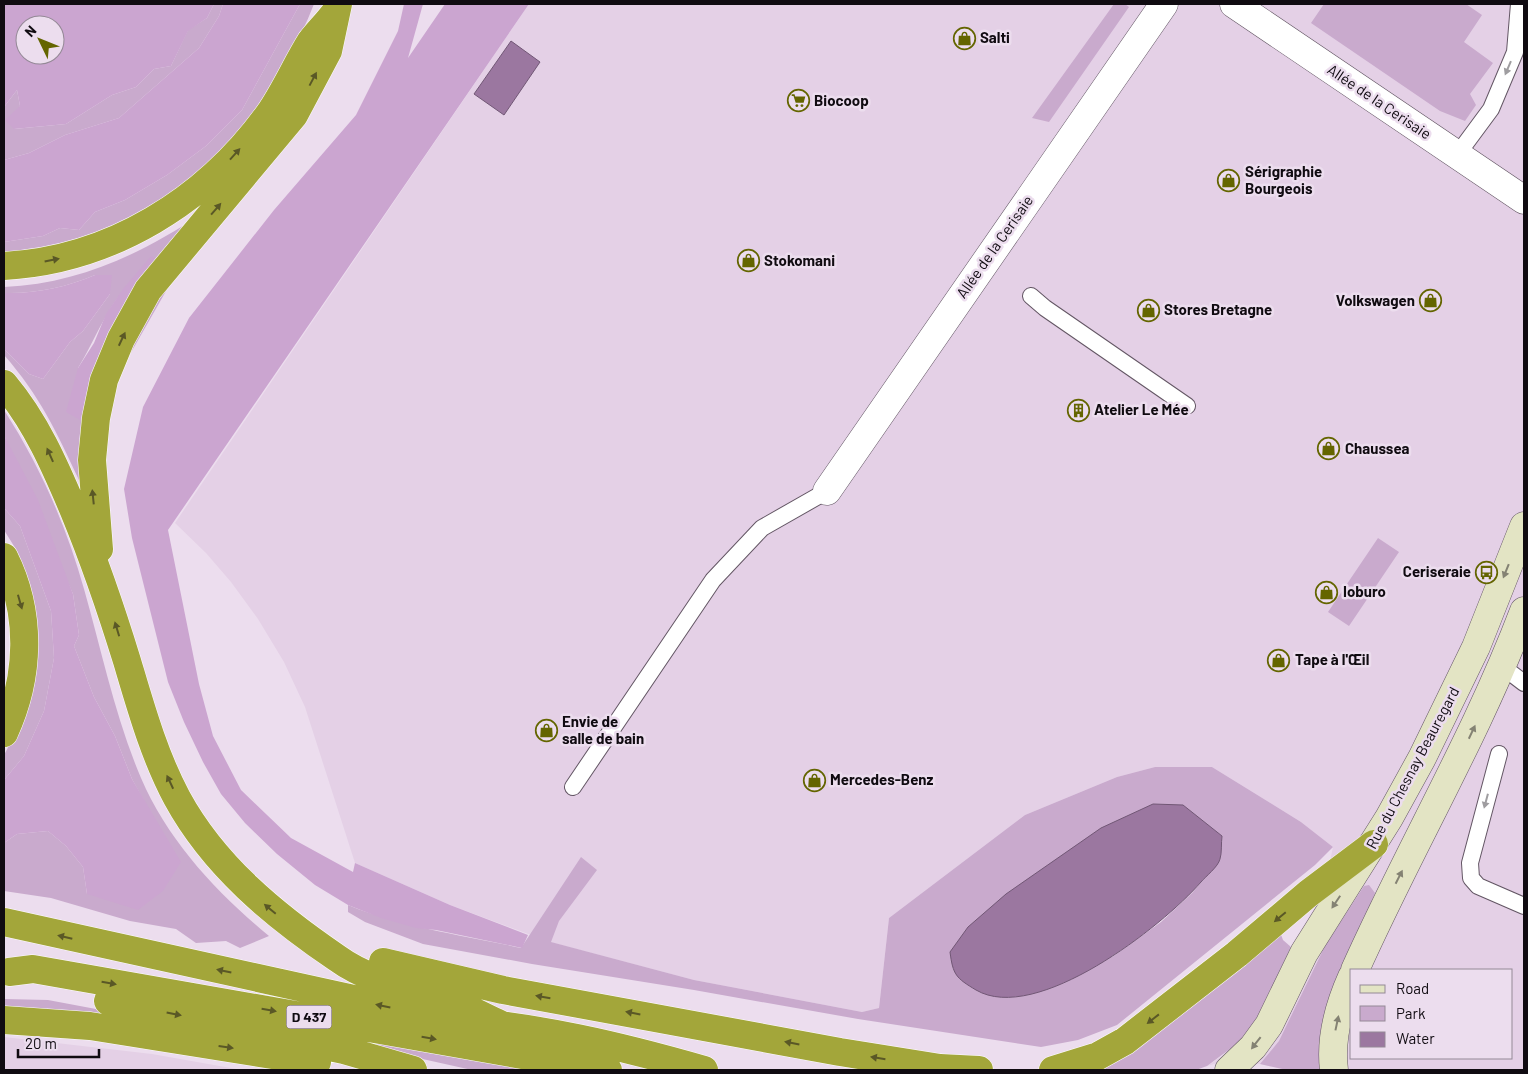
<svg xmlns="http://www.w3.org/2000/svg" width="1528" height="1074" viewBox="0 0 1528 1074" font-family="Barlow,sans-serif">
<rect width="100%" height="100%" fill="#ecddee"/>
<path fill="#e4d0e6" fill-rule="evenodd" d="M 529,4 L 1524,4 L 1524,1070 L 1287,1070 L 1260,1064 L 1222,1062 L 1207,1066 L 1223,1055 L 1253,1026 L 1291,947 L 1323,894 L 1333,847 L 1301,822 L 1212,767 L 1155,767 L 1117,777 L 1025,815 L 889,918 L 879,1008 L 862,1012 L 694,980 L 550,942 L 450,905 L 355,863 L 305,707 L 284,662 L 258,619 L 231,582 L 206,553 L 175,523 ZM 1352,970 L 1512,970 L 1512,1058 L 1352,1058 Z
M 4,1037 L 152,1054 L 242,1070 L 4,1070 Z"/>
<path fill="#c9aacd" fill-rule="evenodd" d="M 214,4 L 223,4 L 219,16 L 199,48 L 119,118 L 65,135 L 29,153 L 4,160 L 4,107 L 17,90 L 20,106 L 14,129 L 66,124 L 112,95 L 136,87 L 154,69 L 171,66 L 188,30 L 207,18 Z
M 300,4 L 314,4 C 272,110 199,196 89,235 C 77,239 65,245 53,248 C 37,251 20,251 4,253 L 4,242 L 43,236 L 60,228 L 79,230 L 95,212 L 125,200 L 167,175 L 206,146 L 242,110 Z
M 1114,4 L 1125,4 L 1129,7 L 1049,122 L 1032,118 Z
M 1324,4 L 1466,4 L 1482,15 L 1464,42 L 1493,63 L 1470,94 L 1476,105 L 1465,121 L 1440,111 L 1311,23 Z
M 201,214 L 178,270 L 125,363 L 106,406 L 83,484 L 79,480 C 56,431 40,396 4,355 L 4,349 L 29,374 L 43,379 L 70,342 L 83,331 L 110,294 L 95,275 C 67,287 35,294 4,293 L 4,287 C 77,284 142,254 201,214 ZM 132,281 L 98,372 L 78,368 C 96,339 107,305 132,281 Z
M 4,410 C 40,466 66,525 84,589 C 102,652 115,717 141,778 C 168,841 217,893 269,936 L 240,948 L 226,941 L 196,943 L 176,929 L 130,921 L 51,898 L 4,891 L 4,843 L 17,834 L 48,831 L 66,846 L 83,867 L 87,894 L 154,819 L 132,779 L 115,736 L 94,697 L 74,646 L 79,635 L 73,594 L 4,435 Z
M 4,508 L 20,526 L 51,611 L 54,658 L 44,711 L 24,756 L 4,780 L 4,755 L 21,723 L 34,605 L 26,573 L 17,551 L 4,530 Z
M 1378,538 L 1399,552 L 1349,626 L 1328,612 Z
M 1155,767 L 1212,767 L 1301,822 L 1333,847 L 1315,865 L 1117,1025 L 1078,1040 L 1041,1047 L 858,1019 L 694,990 L 532,964 L 423,944 L 365,922 L 348,912 L 348,905 C 404,928 463,935 521,948 L 581,857 L 597,870 L 559,921 L 551,942 L 694,980 L 862,1012 L 879,1008 L 889,918 L 1025,815 L 1117,777 ZM 1182,805 L 1222,836 L 1220,860 L 1192,893 L 1161,922 L 1112,957 Z
M 1369,885 L 1375,893 L 1352,948 L 1321,1070 L 1287,1070 L 1260,1064 L 1279,1041 L 1325,946 L 1364,886 Z
M 1280,932 L 1283,940 L 1291,947 L 1253,1026 L 1242,1040 L 1207,1066 L 1196,1070 L 1087,1070 Z
M 4,999 L 48,1000 L 250,1038 L 4,1011 Z
M 344,1036 L 556,1070 L 472,1070 L 346,1042 Z"/>
<path fill="#cba5d0" fill-rule="evenodd" d="M 4,4 L 214,4 L 207,18 L 188,31 L 171,66 L 154,69 L 136,87 L 112,95 L 66,124 L 14,129 L 5,120 L 20,106 L 17,90 L 4,107 ZM 25,25 L 55,25 L 55,55 L 25,55 Z
M 223,4 L 300,4 L 242,110 L 206,146 L 167,175 L 125,200 L 95,212 L 79,230 L 60,228 L 43,236 L 4,242 L 4,160 L 29,153 L 65,135 L 119,118 L 199,48 L 219,16 Z
M 404,4 L 423,4 L 408,58 L 445,4 L 529,4 L 168,530 L 199,684 L 213,736 L 241,790 L 291,838 L 353,872 L 355,863 L 450,905 L 528,935 L 522,948 L 436,930 L 416,928 L 381,918 L 348,905 L 315,885 L 277,854 L 245,823 L 221,794 L 203,762 L 184,722 L 168,682 L 132,538 L 124,489 L 143,407 L 189,318 L 274,210 L 356,115 L 398,31 Z
M 151,256 L 159,260 L 98,372 L 80,420 L 66,412 L 78,368 L 94,343 L 106,314 L 123,289 Z
M 95,275 L 112,275 L 110,294 L 83,331 L 70,342 L 43,379 L 29,374 L 4,349 L 4,293 C 35,294 67,287 95,275 Z
M 4,435 L 38,500 L 73,594 L 79,635 L 74,646 L 94,697 L 115,736 L 132,779 L 181,862 L 163,891 L 138,910 L 87,894 L 83,867 L 66,846 L 48,831 L 17,834 L 4,843 L 4,780 L 24,756 L 44,711 L 54,658 L 51,611 L 20,526 L 4,508 Z"/>
<path fill="#9b77a0" stroke="#715775" d="M 511,41 L 540,62 L 504,115 L 474,94 Z
M 1153,804 L 1183,805 L 1222,836 C 1221,843 1222,853 1220,859 C 1218,867 1206,876 1201,882 C 1162,927 1036,1025 976,990 C 956,978 953,975 950,952 L 968,927 L 1006,894 L 1101,828 Z"/>
<g fill="none" stroke-linecap="round" stroke-linejoin="round">
<defs>
<path id="lane" d="M 1457,155 L 1491,109 L 1515,52 L 1519,4
M 1031,296 L 1045,308 L 1187,406
M 1503,667 L 1524,683
M 1499,754 L 1470,863 L 1471,878 L 1478,886 L 1524,906
M 573,787 L 713,580 L 762,528 L 827,491"/>
<path id="street" d="M 1234,4 L 1524,200
M 827,491 L 1164,4"/>
<path id="secondary" d="M 1355,970 C 1409,849 1477,735 1524,611
M 1229,1070 L 1253,1047 L 1269,1025 L 1304,953 L 1389,818 L 1422,758 L 1476,647 L 1524,526
M 1334,1070 C 1330,1038 1339,1006 1352,977"/>
<path id="highway" d="M 4,266 C 111,260 206,201 269,114 C 285,91 296,65 311,41 C 318,32 326,24 333,15
M 4,384 C 36,422 55,466 74,511 C 95,562 111,609 127,661 C 141,708 154,755 177,798 C 214,866 274,915 337,958 C 370,982 414,990 453,1003 C 469,1008 484,1017 500,1024
M 99,549 L 92,460 L 96,418 L 104,380 L 121,339 L 148,290 L 294,115 L 328,51 L 338,4
M 4,557 C 32,613 30,677 4,733
M 4,922 L 449,1020 C 536,1026 621,1046 704,1070
M 383,962 L 503,990 L 840,1052 L 940,1068 L 979,1070
M 9,972 L 33,969 L 608,1070
M 108,1001 L 344,1050 L 413,1070
M 4,1020 L 90,1026 L 317,1062
M 1053,1070 L 1098,1056 L 1125,1041 L 1237,954 L 1309,893 L 1374,844"/>
</defs>
<use href="#lane" stroke="#635664" stroke-width="18"/>
<use href="#street" stroke="#635664" stroke-width="29"/>
<use href="#secondary" stroke="#635664" stroke-width="29"/>
<use href="#highway" stroke="#fff" stroke-width="29"/>
<use href="#lane" stroke="#fff" stroke-width="16"/>
<use href="#street" stroke="#fff" stroke-width="28"/>
<use href="#secondary" stroke="#e3e4c4" stroke-width="28"/>
<use href="#highway" stroke="#a3a63a" stroke-width="28"/>
</g>
<defs><path id="oneway-solid" d="M-6-.8H1V-3.2L6.5 0L1 3.2V.8H-6Z" transform="scale(1.25)"/></defs>
<g fill="#9f9da0">
<use href="#oneway-solid" transform="translate(1508 68) rotate(113)"/>
<use href="#oneway-solid" transform="translate(1486 801) rotate(105)"/>
</g>
<g fill="#5a5826">
<use href="#oneway-solid" transform="translate(313 79) rotate(-62)"/>
<use href="#oneway-solid" transform="translate(235 154) rotate(-48)"/>
<use href="#oneway-solid" transform="translate(216 209) rotate(-49)"/>
<use href="#oneway-solid" transform="translate(52 260) rotate(-11)"/>
<use href="#oneway-solid" transform="translate(122 339) rotate(-65)"/>
<use href="#oneway-solid" transform="translate(50 455) rotate(-114)"/>
<use href="#oneway-solid" transform="translate(93 497) rotate(-96)"/>
<use href="#oneway-solid" transform="translate(20 602) rotate(74)"/>
<use href="#oneway-solid" transform="translate(117 629) rotate(-107)"/>
<use href="#oneway-solid" transform="translate(170 782) rotate(-115)"/>
<use href="#oneway-solid" transform="translate(270 909) rotate(-140)"/>
<use href="#oneway-solid" transform="translate(1280 917) rotate(140)"/>
<use href="#oneway-solid" transform="translate(65 937) rotate(-167)"/>
<use href="#oneway-solid" transform="translate(224 971) rotate(-168)"/>
<use href="#oneway-solid" transform="translate(109 983) rotate(10)"/>
<use href="#oneway-solid" transform="translate(543 997) rotate(-170)"/>
<use href="#oneway-solid" transform="translate(383 1006) rotate(-168)"/>
<use href="#oneway-solid" transform="translate(269 1010) rotate(10)"/>
<use href="#oneway-solid" transform="translate(633 1013) rotate(-169)"/>
<use href="#oneway-solid" transform="translate(174 1014) rotate(11)"/>
<use href="#oneway-solid" transform="translate(1153 1019) rotate(142)"/>
<use href="#oneway-solid" transform="translate(429 1038) rotate(10)"/>
<use href="#oneway-solid" transform="translate(792 1043) rotate(-169)"/>
<use href="#oneway-solid" transform="translate(226 1047) rotate(8)"/>
<use href="#oneway-solid" transform="translate(878 1058) rotate(-171)"/>
</g>
<g fill="#848273">
<use href="#oneway-solid" transform="translate(1506 571) rotate(112)"/>
<use href="#oneway-solid" transform="translate(1472 732) rotate(-65)"/>
<use href="#oneway-solid" transform="translate(1399 877) rotate(-63)"/>
<use href="#oneway-solid" transform="translate(1336 902) rotate(124)"/>
<use href="#oneway-solid" transform="translate(1337 1023) rotate(-78)"/>
<use href="#oneway-solid" transform="translate(1256 1043) rotate(128)"/>
</g>
<defs>
<symbol id="shop-ring" viewBox="-11 -11 22 22"><circle r="9.5" fill="#ecddee" stroke="#646500" stroke-width="1.5"/><path d="M-5-2.5h2.3a2.7 3.5 0 0 1 5.4 0H5L5.5 6h-11ZM-1.5-2.5h3a1.5 2.3 0 0 0-3 0Z" fill="#646500"/></symbol>
<symbol id="supermarket-ring" viewBox="-11 -11 22 22"><circle r="9.5" fill="#ecddee" stroke="#646500" stroke-width="1.5"/><path d="M-6-5.5h2.5l.6 2H6L4.5 2H-2.5L-4.4-4H-6ZM-1.5 3.2a1.3 1.3 0 1 0 .1 0ZM3 3.2a1.3 1.3 0 1 0 .1 0Z" fill="#646500"/></symbol>
<symbol id="building-ring" viewBox="-11 -11 22 22"><circle r="9.5" fill="#ecddee" stroke="#646500" stroke-width="1.5"/><path d="M-4-6H4V6H1V3H-1V6H-4ZM-2.5-4.3h1.7v1.8h-1.7ZM.8-4.3h1.7v1.8H.8ZM-2.5-1h1.7V.8h-1.7ZM.8-1h1.7V.8H.8Z" fill="#646500"/></symbol>
<symbol id="bus-ring" viewBox="-11 -11 22 22"><circle r="9.5" fill="#ecddee" stroke="#646500" stroke-width="1.5"/><path d="M-5-6H5V4H4V6H2V4H-2V6H-4V4H-5ZM-3.5-4V0h7V-4ZM-3.5 1.2v1.5H-2V1.2ZM2 1.2v1.5H3.5V1.2Z" fill="#646500"/></symbol>
</defs>
<g fill-rule="evenodd">
<use href="#shop-ring" x="952" y="26" width="25" height="25"/>
<use href="#supermarket-ring" x="786" y="88" width="25" height="25"/>
<use href="#shop-ring" x="1216" y="168" width="25" height="25"/>
<use href="#shop-ring" x="736" y="248" width="25" height="25"/>
<use href="#shop-ring" x="1418" y="288" width="25" height="25"/>
<use href="#shop-ring" x="1136" y="298" width="25" height="25"/>
<use href="#building-ring" x="1066" y="398" width="25" height="25"/>
<use href="#shop-ring" x="1316" y="436" width="25" height="25"/>
<use href="#bus-ring" x="1474" y="560" width="25" height="25"/>
<use href="#shop-ring" x="1314" y="580" width="25" height="25"/>
<use href="#shop-ring" x="1266" y="648" width="25" height="25"/>
<use href="#shop-ring" x="534" y="718" width="25" height="25"/>
<use href="#shop-ring" x="802" y="768" width="25" height="25"/>
</g>
<g text-anchor="middle" stroke-width="5" stroke-linejoin="round" paint-order="stroke">
<rect fill="#ecddee" stroke="#524a53" stroke-width="1" x="286.5" y="1005.5" width="45" height="23" rx="4"/>
<g font-size="14" font-weight="bold" fill="#100b11">
<text x="309" y="1022">D 437</text>
</g>
<g font-size="15" font-weight="bold" fill="#100b11" stroke="#ecddee" text-anchor="start">
<text x="980" y="43">Salti</text>
<text x="814" y="106">Biocoop</text>
<text x="1245" y="177">Sérigraphie<tspan x="1245" dy="17">Bourgeois</tspan></text>
<text x="764" y="266">Stokomani</text>
<text x="1415" y="306" text-anchor="end">Volkswagen</text>
<text x="1164" y="315">Stores Bretagne</text>
<text x="1094" y="415">Atelier Le Mée</text>
<text x="1345" y="454">Chaussea</text>
<text x="1471" y="577" text-anchor="end">Ceriseraie</text>
<text x="1343" y="597">Ioburo</text>
<text x="1295" y="665">Tape à l'Œil</text>
<text x="562" y="727">Envie de<tspan x="562" dy="17">salle de bain</tspan></text>
<text x="830" y="785">Mercedes-Benz</text>
</g>
<g font-size="15" fill="#100b11" stroke="#ecddee">
<text transform="translate(1379 102) rotate(34)" y="5">Allée de la Cerisaie</text>
<text transform="translate(995 247) rotate(-55)" y="5">Allée de la Cerisaie</text>
<text transform="translate(1413 768) rotate(-62)" y="5">Rue du Chesnay Beauregard</text>
</g>
</g>
<rect width="1528" height="1074" fill="none" stroke="#100b11" stroke-width="10"/>
<rect x="1350" y="969" width="162" height="90" fill="#ecddee" stroke="#948996"/>
<rect x="1360" y="985" width="25" height="8" fill="#e3e4c4" stroke="#948996"/>
<text x="1396" y="994" font-size="15" fill="#100b11">Road</text>
<rect x="1360" y="1006" width="25" height="15" fill="#c9aacd" stroke="#948996"/>
<text x="1396" y="1019" font-size="15" fill="#100b11">Park</text>
<rect x="1360" y="1032" width="25" height="15" fill="#9b77a0" stroke="#948996"/>
<text x="1396" y="1044" font-size="15" fill="#100b11">Water</text>
<g transform="translate(40 40) rotate(313)"><circle r="24" fill="#ecddee" stroke="#948996"/>
<path d="M0-4L9 19L0 12L-9 19Z" fill="#646500"/>
<text y="-8" font-size="14" font-weight="bold" text-anchor="middle" fill="#100b11">N</text>
</g>
<path d="M18 1049v8h81v-8" fill="none" stroke="#100b11" stroke-width="2.5"/>
<text x="25" y="1049" font-size="15" fill="#100b11" stroke="#ecddee" stroke-width="4" paint-order="stroke">20 m</text>
</svg>
